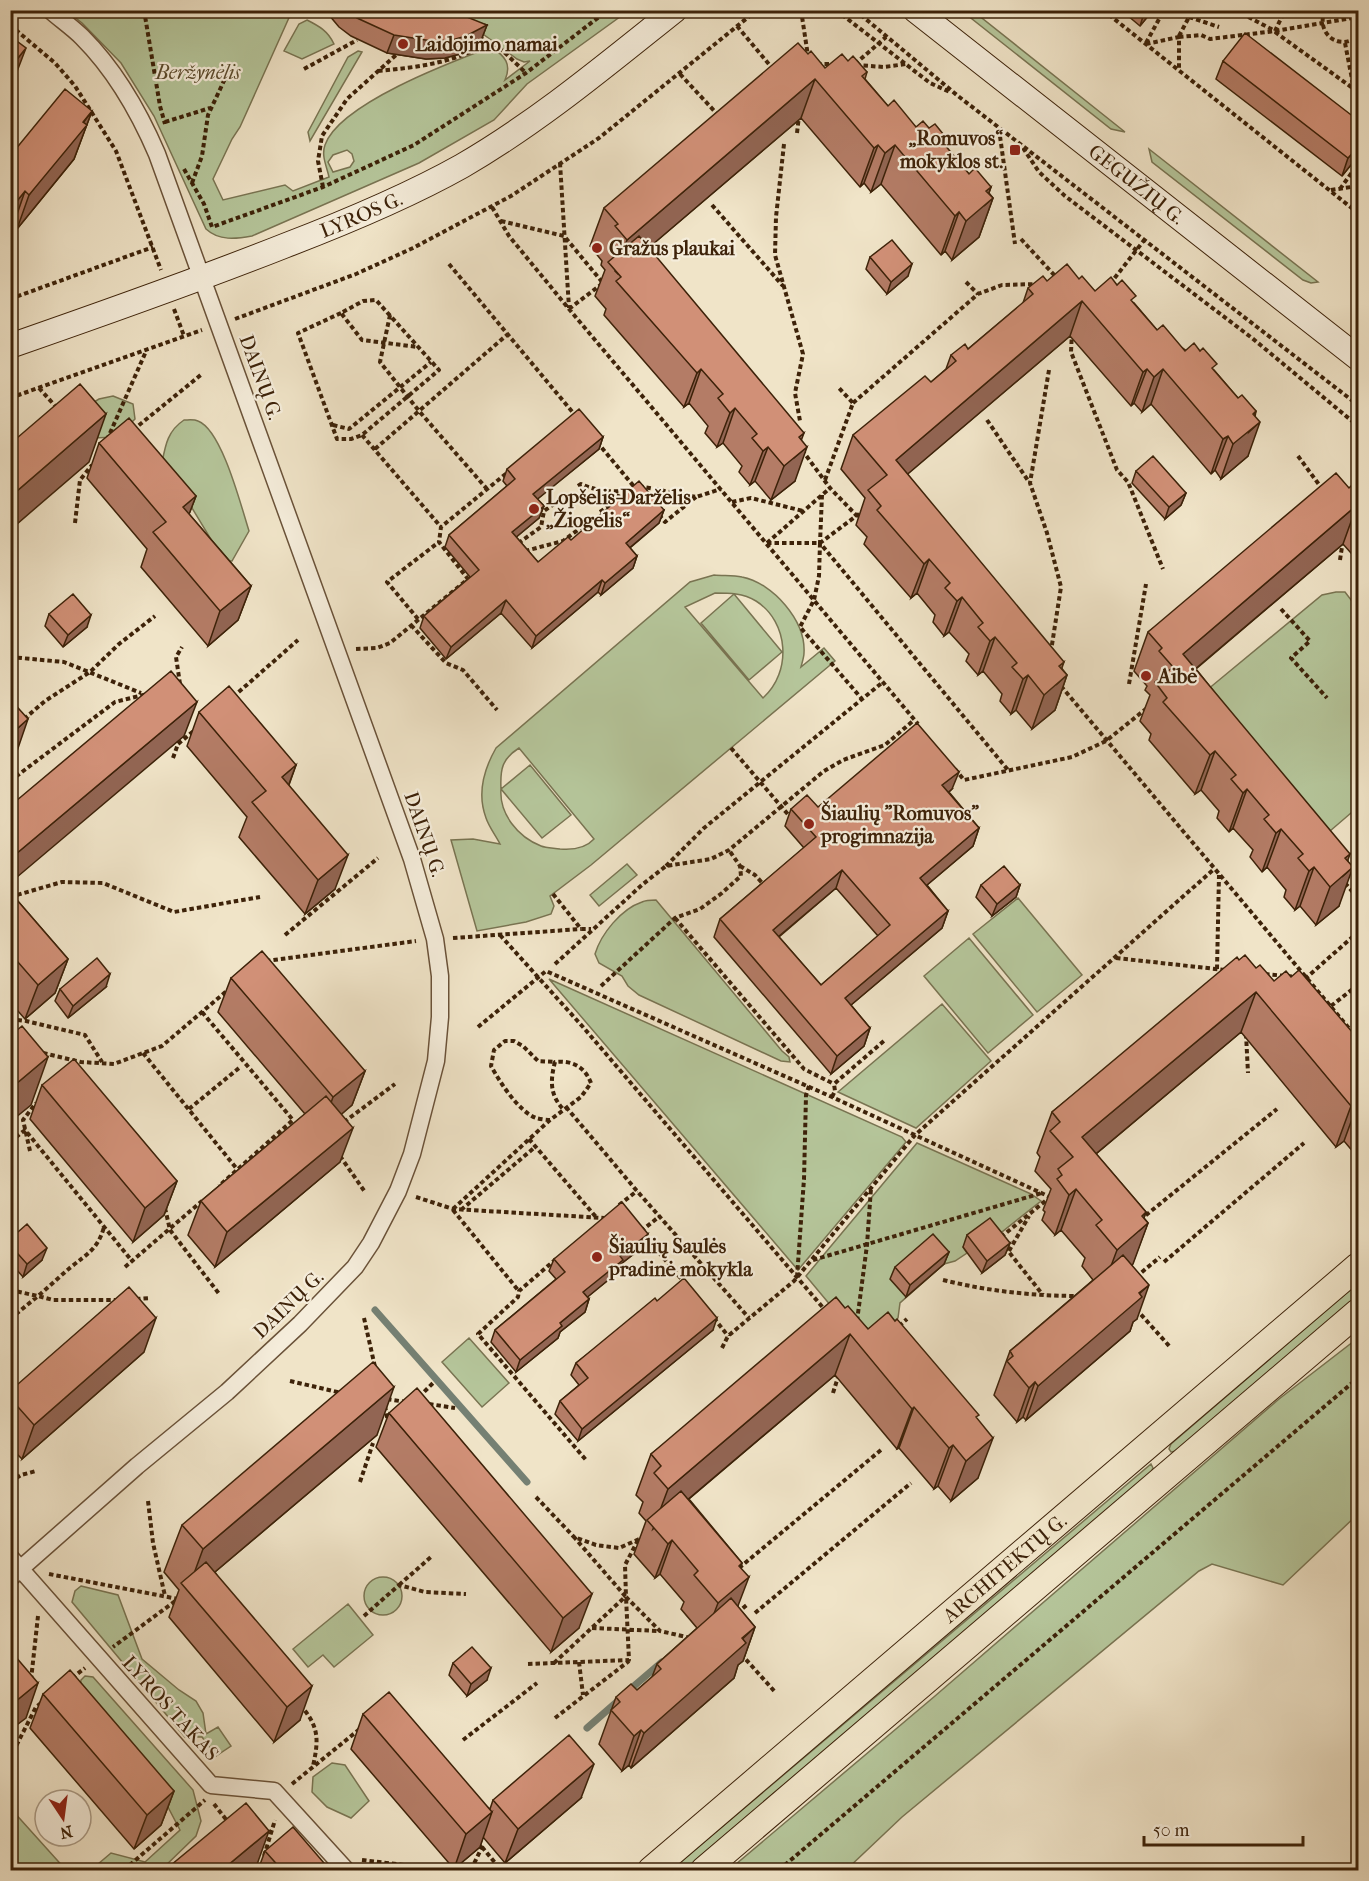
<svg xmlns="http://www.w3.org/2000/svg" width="1369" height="1881" viewBox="0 0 1369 1881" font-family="'IM FELL French Canon',serif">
<rect width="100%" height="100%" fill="#f0e4c8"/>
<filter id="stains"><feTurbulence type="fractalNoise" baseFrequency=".00333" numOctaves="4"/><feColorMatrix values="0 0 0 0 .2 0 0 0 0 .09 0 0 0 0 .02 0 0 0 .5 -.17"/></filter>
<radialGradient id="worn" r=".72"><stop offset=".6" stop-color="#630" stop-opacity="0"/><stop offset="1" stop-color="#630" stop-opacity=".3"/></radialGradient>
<path fill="#b5c59a" stroke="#797452" stroke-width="1.5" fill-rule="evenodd" d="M 67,11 L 292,11 L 240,127 L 232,139 L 213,179 L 223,200 L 285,185 L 293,191 L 329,177 C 327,167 321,156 325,145 C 339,104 451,62 491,47 C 505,56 512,64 505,80 L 530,61 L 524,62 L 517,59 L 468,23 L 465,11 L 592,11 L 591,14 L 598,11 L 628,11 L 527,84 L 494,120 L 419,163 L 252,236 C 236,239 219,241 206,229 L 154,116 L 121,63 L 82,23 ZM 347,150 L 352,154 L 354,161 L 350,167 L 333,172 L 328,162 L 333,155 Z
M 962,11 L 973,11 L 1125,132 L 1111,129 Z
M 307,20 C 319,26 328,31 334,44 L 302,59 L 284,51 L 299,24 Z
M 358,51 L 362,52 L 310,141 L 308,132 L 348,57 Z
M 1149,149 L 1318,282 L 1311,283 L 1303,280 L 1152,162 Z
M 113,396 L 133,404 L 135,419 L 117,437 L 93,438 L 80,423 L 79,411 L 99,399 Z
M 184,420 C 188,420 194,419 198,421 C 222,430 241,506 249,531 L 232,561 L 224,561 L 189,503 L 161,468 C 165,448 166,432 184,420 Z
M 714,575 C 723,576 733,575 742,577 C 773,583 806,621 804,653 C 804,657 802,663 801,667 L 824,648 L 835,661 L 591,865 L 550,896 L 554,906 L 551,914 L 526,922 L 477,931 L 451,840 L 473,839 L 500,844 C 496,836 489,827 486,818 C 477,794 484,769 496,748 L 690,582 ZM 715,593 C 729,593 743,593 756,601 C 789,622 792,672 763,698 L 685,607 ZM 519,748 L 594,839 C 585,849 572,850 560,849 C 554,848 546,848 541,846 C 518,837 499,814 501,789 L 542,838 L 571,815 L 530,765 L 501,789 C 500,769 502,759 519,748 Z
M 1336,592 L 1345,592 L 1358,609 L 1358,807 L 1323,837 L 1207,690 L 1322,595 Z
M 734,594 L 782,652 L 749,680 L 701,623 Z
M 627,864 L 637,875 L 599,906 L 590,895 Z
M 1018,898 L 1082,975 L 1037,1012 L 973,934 Z
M 656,900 L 782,1051 L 789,1057 L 790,1062 L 781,1061 L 639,995 L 628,986 L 622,976 L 599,963 L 595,954 C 601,934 621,909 642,902 C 646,900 652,900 656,900 Z
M 969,938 L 1033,1015 L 988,1053 L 924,976 Z
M 549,979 L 902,1137 L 906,1142 L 798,1270 Z
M 942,1004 L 991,1061 L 916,1128 L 838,1092 Z
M 917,1143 L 1031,1194 L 1041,1201 L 993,1239 L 963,1247 L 967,1253 L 955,1261 L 944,1264 L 900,1303 L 898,1318 L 870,1344 L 862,1343 L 806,1276 Z
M 1358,1283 L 1358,1296 L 1177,1451 L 1171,1452 L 1169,1449 L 1171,1444 Z
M 469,1338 L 509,1383 L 482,1407 L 442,1362 Z
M 1358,1338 L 1358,1514 L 1283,1585 L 1212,1564 L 1199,1571 L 902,1817 L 846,1870 L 729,1870 L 935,1696 L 1279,1399 Z
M 1151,1464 L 1153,1468 L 1151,1472 L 684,1870 L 671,1870 Z
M364 1596a19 19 0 1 1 38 0a19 19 0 1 1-38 0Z
M 81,1586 L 118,1595 L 142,1659 L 179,1690 L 196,1701 L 203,1713 L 206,1734 L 218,1727 L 231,1746 L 216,1756 L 202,1737 L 185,1737 L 72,1602 L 75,1591 Z
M 348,1604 L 373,1635 L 334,1667 L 323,1655 L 308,1667 L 293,1649 Z
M 85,1676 L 93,1677 L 193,1790 L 201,1821 L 196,1836 L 161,1870 L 91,1870 L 111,1853 L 145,1862 L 180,1830 L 160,1792 L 80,1688 L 81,1680 Z
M 332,1763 L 345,1765 L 369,1801 L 351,1818 L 327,1807 L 312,1792 L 313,1777 Z
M 12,1810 L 66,1870 L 11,1870 L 10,1811 Z"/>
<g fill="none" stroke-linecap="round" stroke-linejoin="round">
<path stroke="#758073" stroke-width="7" d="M 375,1310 L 527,1482
M 627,1692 L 662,1662
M 587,1728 L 619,1700"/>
<defs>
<path id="street" d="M 10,1557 L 211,1785 L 274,1791 L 346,1870
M 10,1578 L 137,1466 L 227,1392 L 300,1324 L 355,1267 L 371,1243 L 398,1191 L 412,1154 L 436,1061 L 440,1017 L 440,976 L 435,939 L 412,859 L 157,154 C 139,112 114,69 82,37 C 72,27 60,19 50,10"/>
<g id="secondary">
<path id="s1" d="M 915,10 L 1358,358"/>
<path id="s2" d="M 10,346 C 102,314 193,282 284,246 C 344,223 405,198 462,166 C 538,122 606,65 675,10"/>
</g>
<g id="primary">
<path id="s3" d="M 651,1870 L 1358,1266"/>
<path d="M 704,1870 L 1358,1312"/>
</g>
</defs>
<use href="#street" stroke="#6a5239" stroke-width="19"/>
<use href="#secondary" stroke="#3d2209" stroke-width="26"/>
<use href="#primary" stroke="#3d2209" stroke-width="28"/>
<path stroke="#3d2209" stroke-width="4" stroke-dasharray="4.5 3" stroke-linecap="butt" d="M 144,10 L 160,106 L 165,124
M 458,10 L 458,20
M 801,10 L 808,56
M 836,10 L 930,83 L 950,92
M 855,10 L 958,96 L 1358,405
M 1103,10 L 1358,213
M 1235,10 L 1275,31 L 1285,10
M 1325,10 C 1315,33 1339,52 1358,36
M 1189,17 L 1219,27
M 10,25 L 55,63 L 75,86 L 116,151 L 161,270
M 737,26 L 773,69
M 1275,32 L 1354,89
M 1179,36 L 1189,17 L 1181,10
M 479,37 L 503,51 L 526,73
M 1179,37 L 1201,35 L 1210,39 L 1275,31 L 1358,17
M 1146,43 L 1164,10
M 1345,43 L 1358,110
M 1146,44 L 1179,37 L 1179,70
M 817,64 L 834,64
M 855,64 L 886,37
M 856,65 L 884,67 L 906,64
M 304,69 L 357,40
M 378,71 C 420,67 452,63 489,43
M 680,74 L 719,116
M 165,122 L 210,108
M 999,129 L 1015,244
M 797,133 L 799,116
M 784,144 L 776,217 L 775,255 L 803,354 L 795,393 L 800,421
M 1023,148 L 1039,172 L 1065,196 L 1252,338 L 1358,426
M 560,163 L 569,308
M 184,169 L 204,204 L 212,227 L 323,187 L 414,145 L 526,73 L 608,10
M 192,183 L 202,156 L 208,115 L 230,68
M 323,187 L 318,161 L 322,136 L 347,99 L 396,55
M 1340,189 L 1358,164
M 1331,190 L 1358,186
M 712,205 L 783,286
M 492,207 L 509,236 L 569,309 L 918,724
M 501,221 L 564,236 L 603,283
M 1021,239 L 1056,277
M 449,264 L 575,415
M 966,282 L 978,294
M 1110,284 L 1145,239
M 10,299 L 153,247
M 174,309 L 184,336
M 569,309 L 603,283
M 341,313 L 298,333 L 337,439 L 351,439 L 362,435 L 439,370 L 376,300 L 363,301 L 341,313 L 362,340 L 418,347
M 390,315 L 380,362 L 419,411 L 487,489
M 235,319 L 356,274 L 413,248 L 511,196 L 599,138 L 757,10
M 1072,332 L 1071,352 L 1117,470 L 1128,482 L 1163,569
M 1049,370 L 1030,483 L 1047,533 L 1061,587 L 1051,651
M 39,388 L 57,408
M 10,398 L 202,330
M 853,403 L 978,294 L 1002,285 L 1037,284
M 987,420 L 1029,482
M 333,425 L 349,429 L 431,362
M 133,430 L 202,374
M 362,435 L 441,527
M 107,440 L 147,349
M 597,442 L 636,489
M 375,449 L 508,334
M 802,450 L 830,488 L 857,516
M 1298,456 L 1323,490
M 825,480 L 853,403 L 839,388
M 578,486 L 581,484 C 596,491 613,493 630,490
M 639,486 L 696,497 L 721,489
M 822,495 L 820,543 L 1008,770
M 732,502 L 751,498 L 803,511
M 600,512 L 617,500 L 620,492
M 659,515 L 665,522 L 696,497
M 75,523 L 80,480 L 92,465
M 767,543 L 820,543 L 863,511
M 767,543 L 830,488
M 820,543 L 819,576 L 814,600 L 800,627 L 862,699
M 520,544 L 520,542 L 541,527 L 544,511 L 568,494
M 525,551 L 563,541 L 591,520
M 1340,560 L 1343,540
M 1281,609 L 1310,641 L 1291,658 L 1327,698
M 418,619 L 387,582 L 439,542
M 411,625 L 446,663 L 463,670 L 497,710
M 356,649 L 377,648 L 390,643 L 468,579 L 439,542 L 441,527 L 508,472
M 10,657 L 64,662 L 141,693
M 180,684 L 176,657 L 182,647
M 1129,684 L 1146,584
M 1061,686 L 1358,1039
M 233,697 L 298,640
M 24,719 L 45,701 L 90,672 L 119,644 L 155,616
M 731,748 L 792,819
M 173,758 L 178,744 L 196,729
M 955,769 L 964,780 L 1072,757 L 1106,741 L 1147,708
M 10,781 L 115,702 L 147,694
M 666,866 L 704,828 L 883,682
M 740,866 L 755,875 L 765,886
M 1345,883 L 1358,898
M 553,894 L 581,929 L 591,929
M 10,897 L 62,882 L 103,883 L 174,912 L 260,897
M 675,918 L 804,1069 L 834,1084
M 285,935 L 378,858
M 500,935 L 583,1027 L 825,1310
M 453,938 L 581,929
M 1116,958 L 1225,970
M 266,961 L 416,941
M 555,964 L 643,884 L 666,866 L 711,859 L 729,850 L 824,771 L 843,760 L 885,745 L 914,720
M 1217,969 L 1219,875
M 1265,974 L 1297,977
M 1305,979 L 1358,932
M 601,986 L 675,918 L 700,909 L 722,893 L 741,876 L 740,866 L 729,850
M 1331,1006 L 1358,985
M 202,1012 L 293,1120 L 219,1186
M 10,1019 L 26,1021 L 85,1035 L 102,1062
M 478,1027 L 546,971 L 832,1097 L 1050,1197
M 1246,1034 L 1248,1073
M 43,1053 L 81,1062 L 114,1064 L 143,1053 L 162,1046 L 229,989
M 143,1053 L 237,1169
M 832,1097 L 835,1091 L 834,1084 L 885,1040
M 566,1107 L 637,1191 L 749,1318
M 189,1109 L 239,1068
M 550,1120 C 546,1120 540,1119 536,1118 C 518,1111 500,1082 491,1066 L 494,1050 L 505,1041 L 514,1041 L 523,1046 L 538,1061 L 555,1062
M 344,1122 L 395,1084
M 529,1139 L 596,1217
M 10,1142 L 25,1130 L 132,1261
M 30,1151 L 23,1120 L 36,1103
M 340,1156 L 365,1192
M 416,1197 L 453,1209 L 604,1218
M 619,1205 L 637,1191
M 165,1208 L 170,1230 L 220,1295
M 453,1209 L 550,1120 L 581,1097 L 591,1083 C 585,1067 572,1060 555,1062 C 550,1081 550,1095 563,1109
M 453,1210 L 518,1290
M 461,1210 L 535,1147
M 1140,1220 L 1277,1109
M 641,1231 L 660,1216
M 644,1235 L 684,1282
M 1001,1237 L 1049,1198
M 1005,1247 L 1043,1295
M 1009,1251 L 1029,1216
M 556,1259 L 519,1291 L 518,1297 L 478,1334 L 586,1460
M 813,1260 L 1042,1193
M 1164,1262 L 1304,1143
M 125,1267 L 202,1201
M 797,1277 L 804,1179 L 806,1095 L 809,1086
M 1136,1277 L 1160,1257
M 943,1280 C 988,1291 1032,1296 1079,1296
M 10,1290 L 38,1296 C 49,1287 60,1276 71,1267 C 87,1254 98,1249 104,1227
M 136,1299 L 150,1298
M 1136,1309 L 1171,1348
M 364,1318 L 375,1367
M 714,1318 L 728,1336
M 10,1319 L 38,1296 L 53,1300 L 119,1300
M 857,1321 L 867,1245 L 871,1188
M 899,1326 L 907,1319
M 722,1348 L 728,1336 L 794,1281 L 915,1135 L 1214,869
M 290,1381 L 342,1393
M 833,1393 L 838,1377
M 419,1397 L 433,1383
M 387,1399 L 406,1402
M 429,1404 L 455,1408
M 385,1406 L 388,1422
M 10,1482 L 21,1475 L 36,1471
M 360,1482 L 373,1443
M 536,1497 L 574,1537
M 148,1501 L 153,1543 L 165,1596
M 638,1540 L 625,1565 L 626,1597 L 660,1631 L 691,1638
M 739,1568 L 881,1450
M 49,1574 L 178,1599 L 113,1647
M 399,1585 L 431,1557
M 737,1613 L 748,1604
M 755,1613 L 911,1483
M 364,1616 L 399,1585 L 425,1592 L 466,1594
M 592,1628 L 659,1631
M 741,1654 L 776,1693
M 579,1662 L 583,1695
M 554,1663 L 625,1597
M 528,1664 L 629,1660 L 626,1597 L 574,1537 L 596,1545 L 619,1548 L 644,1537
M 72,1678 L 85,1668
M 31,1680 L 38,1616
M 300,1705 C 319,1726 319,1739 313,1766
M 555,1718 L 629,1661
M 463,1740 L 537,1683
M 13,1752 L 36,1707 L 41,1703
M 292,1784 L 361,1728
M 214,1804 L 228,1822
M 482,1847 L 501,1870
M 264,1856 L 275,1820
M 362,1860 L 447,1870
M 124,1870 L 205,1800
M 471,1870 L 484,1843
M 779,1870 L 1358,1378"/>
<use href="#street" stroke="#f5eddb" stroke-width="16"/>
<use href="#secondary" stroke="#f5eddb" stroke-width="24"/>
<use href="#primary" stroke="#f0e4c8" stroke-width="26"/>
</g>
<path fill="#b47c66" stroke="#3d2209" stroke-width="1.5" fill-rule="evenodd" d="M 327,10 L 434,10 L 487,25 L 480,43 L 460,54 L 445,58 L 426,59 L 387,53 L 351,36 L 339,27 L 329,15 Z
M 1121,10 L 1153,10 L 1140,26 Z
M 808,54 L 825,68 L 848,61 L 867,72 L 865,79 L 888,106 L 916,127 L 929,128 L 948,140 L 946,147 L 969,174 L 991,187 L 989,193 L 993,198 L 979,237 L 952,260 L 945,251 L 941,255 L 881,184 L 871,192 L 864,183 L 860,187 L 801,118 L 648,248 L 801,440 L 795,481 L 771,500 L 755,481 L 750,485 L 739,472 L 742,466 L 723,443 L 717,447 L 705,433 L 708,426 L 689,403 L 684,407 L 604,315 L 606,309 L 595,296 L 605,270 L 601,265 L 602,261 L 590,246 L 604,208 Z
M 1223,61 L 1359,121 L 1359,155 L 1342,176 L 1216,79 Z
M 92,111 L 74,159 L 17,229 L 13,226 L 10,228 L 10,156 Z
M 870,257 L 908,276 L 887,294 L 866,269 Z
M 1079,279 L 1095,291 L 1134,303 L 1157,330 L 1214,370 L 1238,398 L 1256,411 L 1248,456 L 1221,479 L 1215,470 L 1211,474 L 1151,404 L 1142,412 L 1134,403 L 1131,406 L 1070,336 L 907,474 L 1067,675 L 1055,710 L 1032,729 L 1016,710 L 1011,714 L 1000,701 L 1002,694 L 983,671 L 978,675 L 966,661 L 969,654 L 949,632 L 944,636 L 933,622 L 935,615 L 917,593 L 911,598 L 864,544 L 867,537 L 856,525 L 865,498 L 841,469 L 853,435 L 931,382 L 946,369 L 951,355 L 968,349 L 1023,303 L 1028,288 L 1047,281 Z
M 603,437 L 599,449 L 537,499 L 544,506 L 539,518 L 516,537 L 538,562 L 571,540 L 664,510 L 659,523 L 630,548 L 637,556 L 633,568 L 601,595 L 598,592 L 532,648 L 501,613 L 446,659 L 420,628 L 424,616 L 470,577 L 445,547 L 449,535 L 507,486 L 503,481 L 507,469 Z
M 99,443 L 196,496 L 189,514 L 251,586 L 238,620 L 208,646 L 141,567 L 147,549 L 87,478 Z
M 1136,471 L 1186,493 L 1181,505 L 1165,519 L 1132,483 Z
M 1349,488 L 1359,490 L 1359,562 L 1343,544 L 1196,669 L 1348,861 L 1339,906 L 1316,925 L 1300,906 L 1295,910 L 1284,897 L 1286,890 L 1267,867 L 1262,872 L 1250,857 L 1253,850 L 1233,828 L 1229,832 L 1217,818 L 1219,811 L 1201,790 L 1195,794 L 1149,740 L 1151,734 L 1140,721 L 1150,695 L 1145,690 L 1147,686 L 1134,671 L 1148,632 Z
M 49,614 L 87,627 L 63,647 L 45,626 Z
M 199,712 L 296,765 L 289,785 L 335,889 L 305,914 L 239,837 L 247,817 L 187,746 Z
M 952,789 L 949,792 L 979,828 L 973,846 L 927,885 L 948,911 L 942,928 L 851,1005 L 870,1028 L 864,1046 L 831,1074 L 714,937 L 720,919 L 804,848 L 785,826 L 791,809 L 818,807 ZM 836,888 L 878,936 L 821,985 L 779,937 Z
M 981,885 L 1020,885 L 1016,897 L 992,916 L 976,897 Z
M 10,892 L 68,959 L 55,993 L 25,1019 L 10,1002 Z
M 1239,960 L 1256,968 L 1274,981 L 1291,977 L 1359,1040 L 1359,1152 L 1355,1154 L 1344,1141 L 1336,1147 L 1241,1032 L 1096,1154 L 1146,1212 L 1144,1218 L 1148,1223 L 1132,1265 L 1137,1319 L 1133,1322 L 1130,1331 L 1026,1420 L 1023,1417 L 1017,1422 L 994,1395 L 1010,1351 L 1093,1280 L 1082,1266 L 1085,1258 L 1061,1230 L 1055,1235 L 1042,1220 L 1045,1212 L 1043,1210 L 1051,1189 L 1035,1171 L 1040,1157 L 1037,1153 L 1052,1112 Z
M 231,978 L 365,1071 L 352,1105 L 341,1114 L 340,1162 L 215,1267 L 188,1235 L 201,1201 L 305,1114 L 218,1012 Z
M 106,987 L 68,1018 L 55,1001 L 60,989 Z
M 42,1085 L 177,1181 L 164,1215 L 133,1242 L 30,1119 Z
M 967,1235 L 1010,1243 L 1005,1255 L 982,1273 L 963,1247 Z
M 10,1239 L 42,1260 L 23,1277 L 10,1262 Z
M 644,1246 L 621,1264 L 618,1272 L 587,1297 L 589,1299 L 585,1312 L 560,1332 L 558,1338 L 516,1372 L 491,1342 L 495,1330 L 556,1279 L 549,1271 L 554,1259 Z
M 949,1252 L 944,1264 L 906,1297 L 890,1279 L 895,1267 Z
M 657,1301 L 713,1330 L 578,1441 L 555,1414 L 560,1401 L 579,1385 L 571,1375 L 576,1363 Z
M 845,1308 L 868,1329 L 977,1419 L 978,1478 L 951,1501 L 938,1486 L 934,1489 L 899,1448 L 897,1449 L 835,1375 L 689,1499 L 742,1563 L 741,1567 L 738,1607 L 755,1627 L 743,1661 L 738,1665 L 734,1678 L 631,1768 L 629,1765 L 622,1771 L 599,1744 L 616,1697 L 637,1690 L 652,1677 L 657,1664 L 697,1628 L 681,1609 L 684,1602 L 660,1574 L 655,1578 L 634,1554 L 646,1521 L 639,1513 L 643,1502 L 636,1495 L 651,1454 Z
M 144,1352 L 22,1459 L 10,1447 L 10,1391 Z
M 389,1413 L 579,1628 L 551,1652 L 376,1447 Z
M 377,1435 L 215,1572 L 300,1720 L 274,1742 L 169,1617 L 179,1590 L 164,1572 L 182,1525 Z
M 453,1663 L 487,1680 L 467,1696 L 449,1675 Z
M 43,1694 L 174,1791 L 161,1825 L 134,1849 L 30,1728 Z
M 363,1714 L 490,1809 L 493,1800 L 581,1798 L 505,1863 L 483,1837 L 480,1847 L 454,1869 L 351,1749 Z
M 265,1851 L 330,1870 L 258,1870 Z"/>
<path fill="#926553" stroke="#3d2209" stroke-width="1.5" d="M 1145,10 L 1153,10 L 1140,26 Z
M 487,25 L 480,43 L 460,54 L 445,58 L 426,59 L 387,53 L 394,35 Z
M 26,48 L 13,82 L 10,86 L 10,68 Z
M 815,79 L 801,118 L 618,274 L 615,271 L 627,240 Z
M 92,111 L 74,159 L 17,229 L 29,195 Z
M 878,145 L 864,183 L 860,187 L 874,148 Z
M 895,145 L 881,184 L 871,192 L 885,153 Z
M 1359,146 L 1359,155 L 1342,176 L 1348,158 Z
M 991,187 L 984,206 L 993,198 L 979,237 L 952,260 L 966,221 L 986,191 Z
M 25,191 L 13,226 L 10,228 L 10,214 L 13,206 Z
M 959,212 L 945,251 L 941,255 L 955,216 Z
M 912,264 L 908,276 L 887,294 L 891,282 Z
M 1082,301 L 1070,336 L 883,495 L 896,460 Z
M 701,369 L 689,403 L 684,407 L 697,373 Z
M 1147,369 L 1134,403 L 1131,406 L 1143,372 Z
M 1163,369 L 1151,404 L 1142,412 L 1154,377 Z
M 735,408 L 723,443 L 717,447 L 730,413 Z
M 1256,411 L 1249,432 L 1260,422 L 1248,456 L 1221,479 L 1233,444 L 1253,414 Z
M 106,414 L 89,462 L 10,530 L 10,497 Z
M 804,433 L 795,457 L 807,447 L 795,481 L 771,500 L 784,466 L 799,437 Z
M 1228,436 L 1215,470 L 1211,474 L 1223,439 Z
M 603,437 L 599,449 L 529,506 L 533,494 Z
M 768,447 L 755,481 L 750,485 L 763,451 Z
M 1186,493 L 1181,505 L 1165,519 L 1169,507 Z
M 196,496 L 183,530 L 183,507 Z
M 1357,505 L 1343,544 L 1168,692 L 1183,654 Z
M 544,506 L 539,518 L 508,544 L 512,532 Z
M 664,510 L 659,523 L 621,555 L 626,543 Z
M 637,556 L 633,568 L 601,595 L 605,583 Z
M 929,559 L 917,593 L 911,598 L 924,564 Z
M 602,580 L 598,592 L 532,648 L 536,636 Z
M 251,586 L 238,620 L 208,646 L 220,611 Z
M 962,597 L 949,632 L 944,636 L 957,601 Z
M 506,600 L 501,613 L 446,659 L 451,647 Z
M 91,615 L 87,627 L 63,647 L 68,635 Z
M 995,637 L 983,671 L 978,675 L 990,641 Z
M 1064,662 L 1056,685 L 1067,675 L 1055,710 L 1032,729 L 1044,695 L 1059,666 Z
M 1028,675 L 1016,710 L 1011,714 L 1023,679 Z
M 197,702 L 184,736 L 10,883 L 10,859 Z
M 28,719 L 16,754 L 10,758 L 10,735 Z
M 1215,751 L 1201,790 L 1195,794 L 1210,755 Z
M 296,765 L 283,800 L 282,777 Z
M 959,772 L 952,789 L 936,803 L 942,785 Z
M 1247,789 L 1233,828 L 1229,832 L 1243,793 Z
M 979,828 L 973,846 L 914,896 L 920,878 Z
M 1281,829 L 1267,867 L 1262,872 L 1276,833 Z
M 1350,854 L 1342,877 L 1353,867 L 1339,906 L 1316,925 L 1330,887 L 1345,858 Z
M 348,855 L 335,889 L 305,914 L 318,880 Z
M 1314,867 L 1300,906 L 1295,910 L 1309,871 Z
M 842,870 L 836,888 L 766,947 L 773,930 Z
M 1020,885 L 1016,897 L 992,916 L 997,904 Z
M 948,911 L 942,928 L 838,1016 L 845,998 Z
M 68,959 L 55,993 L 25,1019 L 38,985 Z
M 110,974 L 106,987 L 68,1018 L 73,1006 Z
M 1256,992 L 1241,1032 L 1067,1178 L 1082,1137 Z
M 870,1028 L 864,1046 L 831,1074 L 837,1056 Z
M 48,1057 L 31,1105 L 10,1122 L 10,1089 Z
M 365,1071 L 352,1105 L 321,1132 L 333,1097 Z
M 1359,1100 L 1344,1141 L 1336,1147 L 1351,1106 Z
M 353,1128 L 340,1162 L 215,1267 L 227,1232 Z
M 177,1181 L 164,1215 L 133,1242 L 145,1208 Z
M 1076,1189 L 1061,1230 L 1055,1235 L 1069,1195 Z
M 1146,1212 L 1139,1231 L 1148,1223 L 1133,1264 L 1102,1290 L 1117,1250 L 1142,1216 Z
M 648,1234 L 644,1246 L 621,1264 L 618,1272 L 579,1304 L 583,1292 L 620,1256 Z
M 1010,1243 L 1005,1255 L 982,1273 L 987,1261 Z
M 47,1248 L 42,1260 L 23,1277 L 27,1264 Z
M 949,1252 L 944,1264 L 906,1297 L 910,1285 Z
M 1149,1285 L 1137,1319 L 1133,1322 L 1130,1331 L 1026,1420 L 1038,1386 Z
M 589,1299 L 585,1312 L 560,1332 L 558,1338 L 516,1372 L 520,1360 L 560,1323 Z
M 156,1318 L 144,1352 L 22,1459 L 34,1425 Z
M 717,1318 L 713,1330 L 578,1441 L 582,1429 Z
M 850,1334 L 835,1375 L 653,1529 L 668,1489 Z
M 1035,1382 L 1023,1417 L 1017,1422 L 1029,1388 Z
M 394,1387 L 377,1435 L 190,1593 L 188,1590 L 203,1549 Z
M 914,1407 L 899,1448 L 897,1449 L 912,1409 Z
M 993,1438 L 978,1478 L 951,1501 L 966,1461 Z
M 953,1445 L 938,1486 L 934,1489 L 949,1448 Z
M 672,1540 L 660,1574 L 655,1578 L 668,1544 Z
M 742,1563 L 732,1591 L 749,1577 L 736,1611 L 705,1637 L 718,1603 L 739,1566 Z
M 592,1594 L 579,1628 L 551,1652 L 563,1618 Z
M 755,1627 L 743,1661 L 738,1665 L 734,1678 L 631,1768 L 644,1733 Z
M 491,1668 L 487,1680 L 467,1696 L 471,1684 Z
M 38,1683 L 26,1718 L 10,1730 L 10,1706 Z
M 312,1686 L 300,1720 L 274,1742 L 287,1707 Z
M 641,1730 L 629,1765 L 622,1771 L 634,1736 Z
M 594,1764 L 581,1798 L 505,1863 L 518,1829 Z
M 174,1791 L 161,1825 L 134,1849 L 147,1815 Z
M 492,1812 L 480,1847 L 454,1869 L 466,1834 Z
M 269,1831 L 255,1870 L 222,1870 Z"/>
<path fill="#d19077" stroke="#3d2209" stroke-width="1.5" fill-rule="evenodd" d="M 348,10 L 434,10 L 443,13 L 467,17 L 487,25 L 466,36 L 452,40 L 432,41 L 394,35 L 357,18 Z
M 1245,33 L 1359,121 L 1359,146 L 1348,158 L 1223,61 Z
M 10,36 L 26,48 L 10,68 Z
M 798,43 L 808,54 L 811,51 L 825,68 L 842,54 L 848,61 L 853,56 L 867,72 L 862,76 L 888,106 L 894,100 L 916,127 L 923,121 L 929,128 L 935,124 L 948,140 L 944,144 L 969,174 L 975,168 L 991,187 L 986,191 L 993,198 L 966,221 L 959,212 L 955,216 L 895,145 L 885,153 L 878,145 L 874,148 L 815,79 L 627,240 L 615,226 L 618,224 L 604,208 Z
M 65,89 L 92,111 L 83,122 L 87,125 L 29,195 L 25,191 L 13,206 L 10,203 L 10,156 Z
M 639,236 L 804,433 L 799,437 L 807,447 L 784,466 L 768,447 L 763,451 L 752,438 L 757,434 L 735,408 L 730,413 L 718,398 L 723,394 L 701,369 L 697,373 L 616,281 L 621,277 L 608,262 Z
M 892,240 L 912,264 L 891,282 L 870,257 Z
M 1067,264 L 1079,279 L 1082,276 L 1095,291 L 1111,277 L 1117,285 L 1122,280 L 1136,296 L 1131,300 L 1157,330 L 1163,325 L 1185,351 L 1194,343 L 1200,351 L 1203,348 L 1217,364 L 1212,368 L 1238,398 L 1242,395 L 1256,411 L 1253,414 L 1260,422 L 1233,444 L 1228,436 L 1223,439 L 1163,369 L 1154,377 L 1147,369 L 1143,372 L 1082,301 L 896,460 L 1064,662 L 1059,666 L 1067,675 L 1044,695 L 1028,675 L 1023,679 L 1012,667 L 1017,663 L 995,637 L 990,641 L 978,627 L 983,623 L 962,597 L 957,601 L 945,588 L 950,583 L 929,559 L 924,564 L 877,510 L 881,506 L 868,490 L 887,475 L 853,435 L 925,376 L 931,382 L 956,361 L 951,355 L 965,344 L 968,349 L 1033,294 L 1028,288 L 1043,276 L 1047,281 Z
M 80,384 L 106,414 L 10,497 L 10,444 Z
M 579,409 L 603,437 L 533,494 L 544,506 L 512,532 L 538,562 L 568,537 L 571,540 L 639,481 L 664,510 L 626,543 L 637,556 L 605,583 L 602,580 L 536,636 L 506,600 L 451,647 L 424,616 L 479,570 L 449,535 L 515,479 L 507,469 Z
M 129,418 L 196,496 L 183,507 L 251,586 L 220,611 L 153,532 L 166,522 L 99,443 Z
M 1153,456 L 1186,493 L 1169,507 L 1136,471 Z
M 1336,473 L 1349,488 L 1353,484 L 1359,490 L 1359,507 L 1357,505 L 1183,654 L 1350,854 L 1345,858 L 1353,867 L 1330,887 L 1314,867 L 1309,871 L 1298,858 L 1303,854 L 1281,829 L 1276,833 L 1264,819 L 1269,815 L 1247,789 L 1243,793 L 1231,779 L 1236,775 L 1215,751 L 1210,755 L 1163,702 L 1167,698 L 1155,682 L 1173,667 L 1159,651 L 1162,648 L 1148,632 Z
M 73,594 L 91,615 L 68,635 L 49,614 Z
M 171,671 L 197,702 L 10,859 L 10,806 Z
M 229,686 L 296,765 L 282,777 L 348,855 L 318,880 L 252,802 L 266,791 L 199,712 Z
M 10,699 L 28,719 L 10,735 Z
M 917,723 L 959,772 L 942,785 L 979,828 L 920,878 L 948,911 L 845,998 L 870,1028 L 837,1056 L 720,919 L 816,837 L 791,809 L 807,795 L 818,807 ZM 842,870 L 890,925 L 821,985 L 773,930 Z
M 1004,866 L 1020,885 L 997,904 L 981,885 Z
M 10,892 L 68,959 L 38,985 L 10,953 Z
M 262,951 L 365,1071 L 333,1097 L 231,978 Z
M 1245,955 L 1256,968 L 1260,965 L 1274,981 L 1286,971 L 1291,977 L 1299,970 L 1359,1040 L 1359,1100 L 1351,1106 L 1256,992 L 1082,1137 L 1146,1212 L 1142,1216 L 1148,1223 L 1117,1250 L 1096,1225 L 1102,1220 L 1076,1189 L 1069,1195 L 1057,1179 L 1062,1175 L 1058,1169 L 1073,1157 L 1050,1131 L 1060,1122 L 1052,1112 L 1237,957 L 1239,960 Z
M 97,958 L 110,974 L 73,1006 L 60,989 Z
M 22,1026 L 48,1057 L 10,1089 L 10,1036 Z
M 74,1059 L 177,1181 L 145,1208 L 42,1085 Z
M 326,1096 L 353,1128 L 227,1232 L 201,1201 Z
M 622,1202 L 648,1234 L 620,1256 L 623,1260 L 583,1292 L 589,1299 L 560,1323 L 562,1326 L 520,1360 L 495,1330 L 565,1272 L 554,1259 Z
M 990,1218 L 1010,1243 L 987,1261 L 967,1235 Z
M 27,1224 L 47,1248 L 27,1264 L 10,1245 L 10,1239 Z
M 933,1234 L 949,1252 L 910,1285 L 895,1267 Z
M 1123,1255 L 1149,1285 L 1139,1293 L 1142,1297 L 1038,1386 L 1035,1382 L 1029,1388 L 1007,1361 L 1013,1356 L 1010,1351 Z
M 684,1278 L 717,1318 L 582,1429 L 560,1401 L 588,1378 L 576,1363 L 655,1298 L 657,1301 Z
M 129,1287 L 156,1318 L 34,1425 L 10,1398 L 10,1391 Z
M 836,1297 L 845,1308 L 848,1306 L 868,1329 L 888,1312 L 895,1321 L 897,1319 L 979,1415 L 976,1417 L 993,1438 L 966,1461 L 953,1445 L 949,1448 L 914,1407 L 912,1409 L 850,1334 L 668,1489 L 654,1473 L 661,1466 L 651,1454 Z
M 373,1362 L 394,1387 L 203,1549 L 182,1525 Z
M 417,1388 L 592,1594 L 563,1618 L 389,1413 Z
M 681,1491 L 742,1563 L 739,1566 L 749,1577 L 718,1603 L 694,1575 L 698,1571 L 672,1540 L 668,1544 L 647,1520 Z
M 206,1562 L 312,1686 L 287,1707 L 181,1583 Z
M 731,1598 L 755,1627 L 742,1638 L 746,1643 L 644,1733 L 641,1730 L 634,1736 L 611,1710 L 620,1702 L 616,1697 L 631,1684 L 637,1690 L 661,1669 L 657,1664 Z
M 472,1647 L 491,1668 L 471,1684 L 453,1663 Z
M 15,1656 L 38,1683 L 10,1706 L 10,1660 Z
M 70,1670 L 174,1791 L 147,1815 L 43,1694 Z
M 389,1692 L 492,1812 L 466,1834 L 363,1714 Z
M 569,1735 L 594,1764 L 518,1829 L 493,1800 Z
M 246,1803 L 269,1831 L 222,1870 L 165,1870 Z
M 293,1827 L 330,1870 L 282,1870 L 265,1851 Z"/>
<g fill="#8f2418" stroke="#f5eddb" stroke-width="2">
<circle cx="403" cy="44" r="6"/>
<rect x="1009" y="144" width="12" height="12" rx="3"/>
<circle cx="597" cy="248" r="6"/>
<circle cx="534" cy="509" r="6"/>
<circle cx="1146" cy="676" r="6"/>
<circle cx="809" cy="824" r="6"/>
<circle cx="597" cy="1257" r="6"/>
</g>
<g text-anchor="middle" stroke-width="4.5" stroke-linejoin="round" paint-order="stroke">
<g font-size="20" font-weight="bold" fill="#3d2209" stroke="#f5eddb" text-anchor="start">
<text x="415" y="51">Laidojimo namai</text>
<text x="1003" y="145" text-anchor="end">„Romuvos“<tspan x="1003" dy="23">mokyklos st.</tspan></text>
<text x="609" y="255">Gražus plaukai</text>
<text x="546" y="504">Lopšelis-Darželis<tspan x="546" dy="23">„Žiogelis“</tspan></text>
<text x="1158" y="683">Aibė</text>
<text x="821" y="820">Šiaulių "Romuvos"<tspan x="821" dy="23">progimnazija</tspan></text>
<text x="609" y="1253">Šiaulių Saulės<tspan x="609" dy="23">pradinė mokykla</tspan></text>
</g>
<g font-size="20" font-style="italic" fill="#5b4b2d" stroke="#f5eddb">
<text x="198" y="79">Beržynėlis</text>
</g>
<g font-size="20" fill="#3d2209" stroke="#f5eddb">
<text dy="7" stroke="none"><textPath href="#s1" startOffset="282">GEGUŽIŲ G.</textPath></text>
<text dy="7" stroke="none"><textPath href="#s2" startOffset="375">LYROS G.</textPath></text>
<text transform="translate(261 377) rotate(70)" y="7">DAINŲ G.</text>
<text transform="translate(425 834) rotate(71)" y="7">DAINŲ G.</text>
<text transform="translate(288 1304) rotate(-44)" y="7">DAINŲ G.</text>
<text dy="7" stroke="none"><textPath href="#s3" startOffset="465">ARCHITEKTŲ G.</textPath></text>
<text transform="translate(171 1708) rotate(48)" y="7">LYROS TAKAS</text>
</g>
</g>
<rect width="1369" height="1881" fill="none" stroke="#f0e4c8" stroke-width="36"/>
<rect x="12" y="12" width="1345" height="1857" fill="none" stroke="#3d2209" stroke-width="3"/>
<rect x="18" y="18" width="1333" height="1845" fill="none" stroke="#3d2209" stroke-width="1.5"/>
<g transform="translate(63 1818) rotate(167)"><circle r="28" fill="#f5eddb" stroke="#ab9c87" stroke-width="1.5"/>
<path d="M0-4.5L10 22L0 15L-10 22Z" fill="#8f2418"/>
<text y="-9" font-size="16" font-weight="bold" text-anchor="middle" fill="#3d2209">N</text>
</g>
<path d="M1144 1836v9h159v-9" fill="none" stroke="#3d2209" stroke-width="3"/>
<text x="1153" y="1836" font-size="18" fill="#3d2209" stroke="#f5eddb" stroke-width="4.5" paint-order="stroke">50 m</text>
<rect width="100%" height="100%" filter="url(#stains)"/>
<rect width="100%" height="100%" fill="url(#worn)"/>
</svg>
